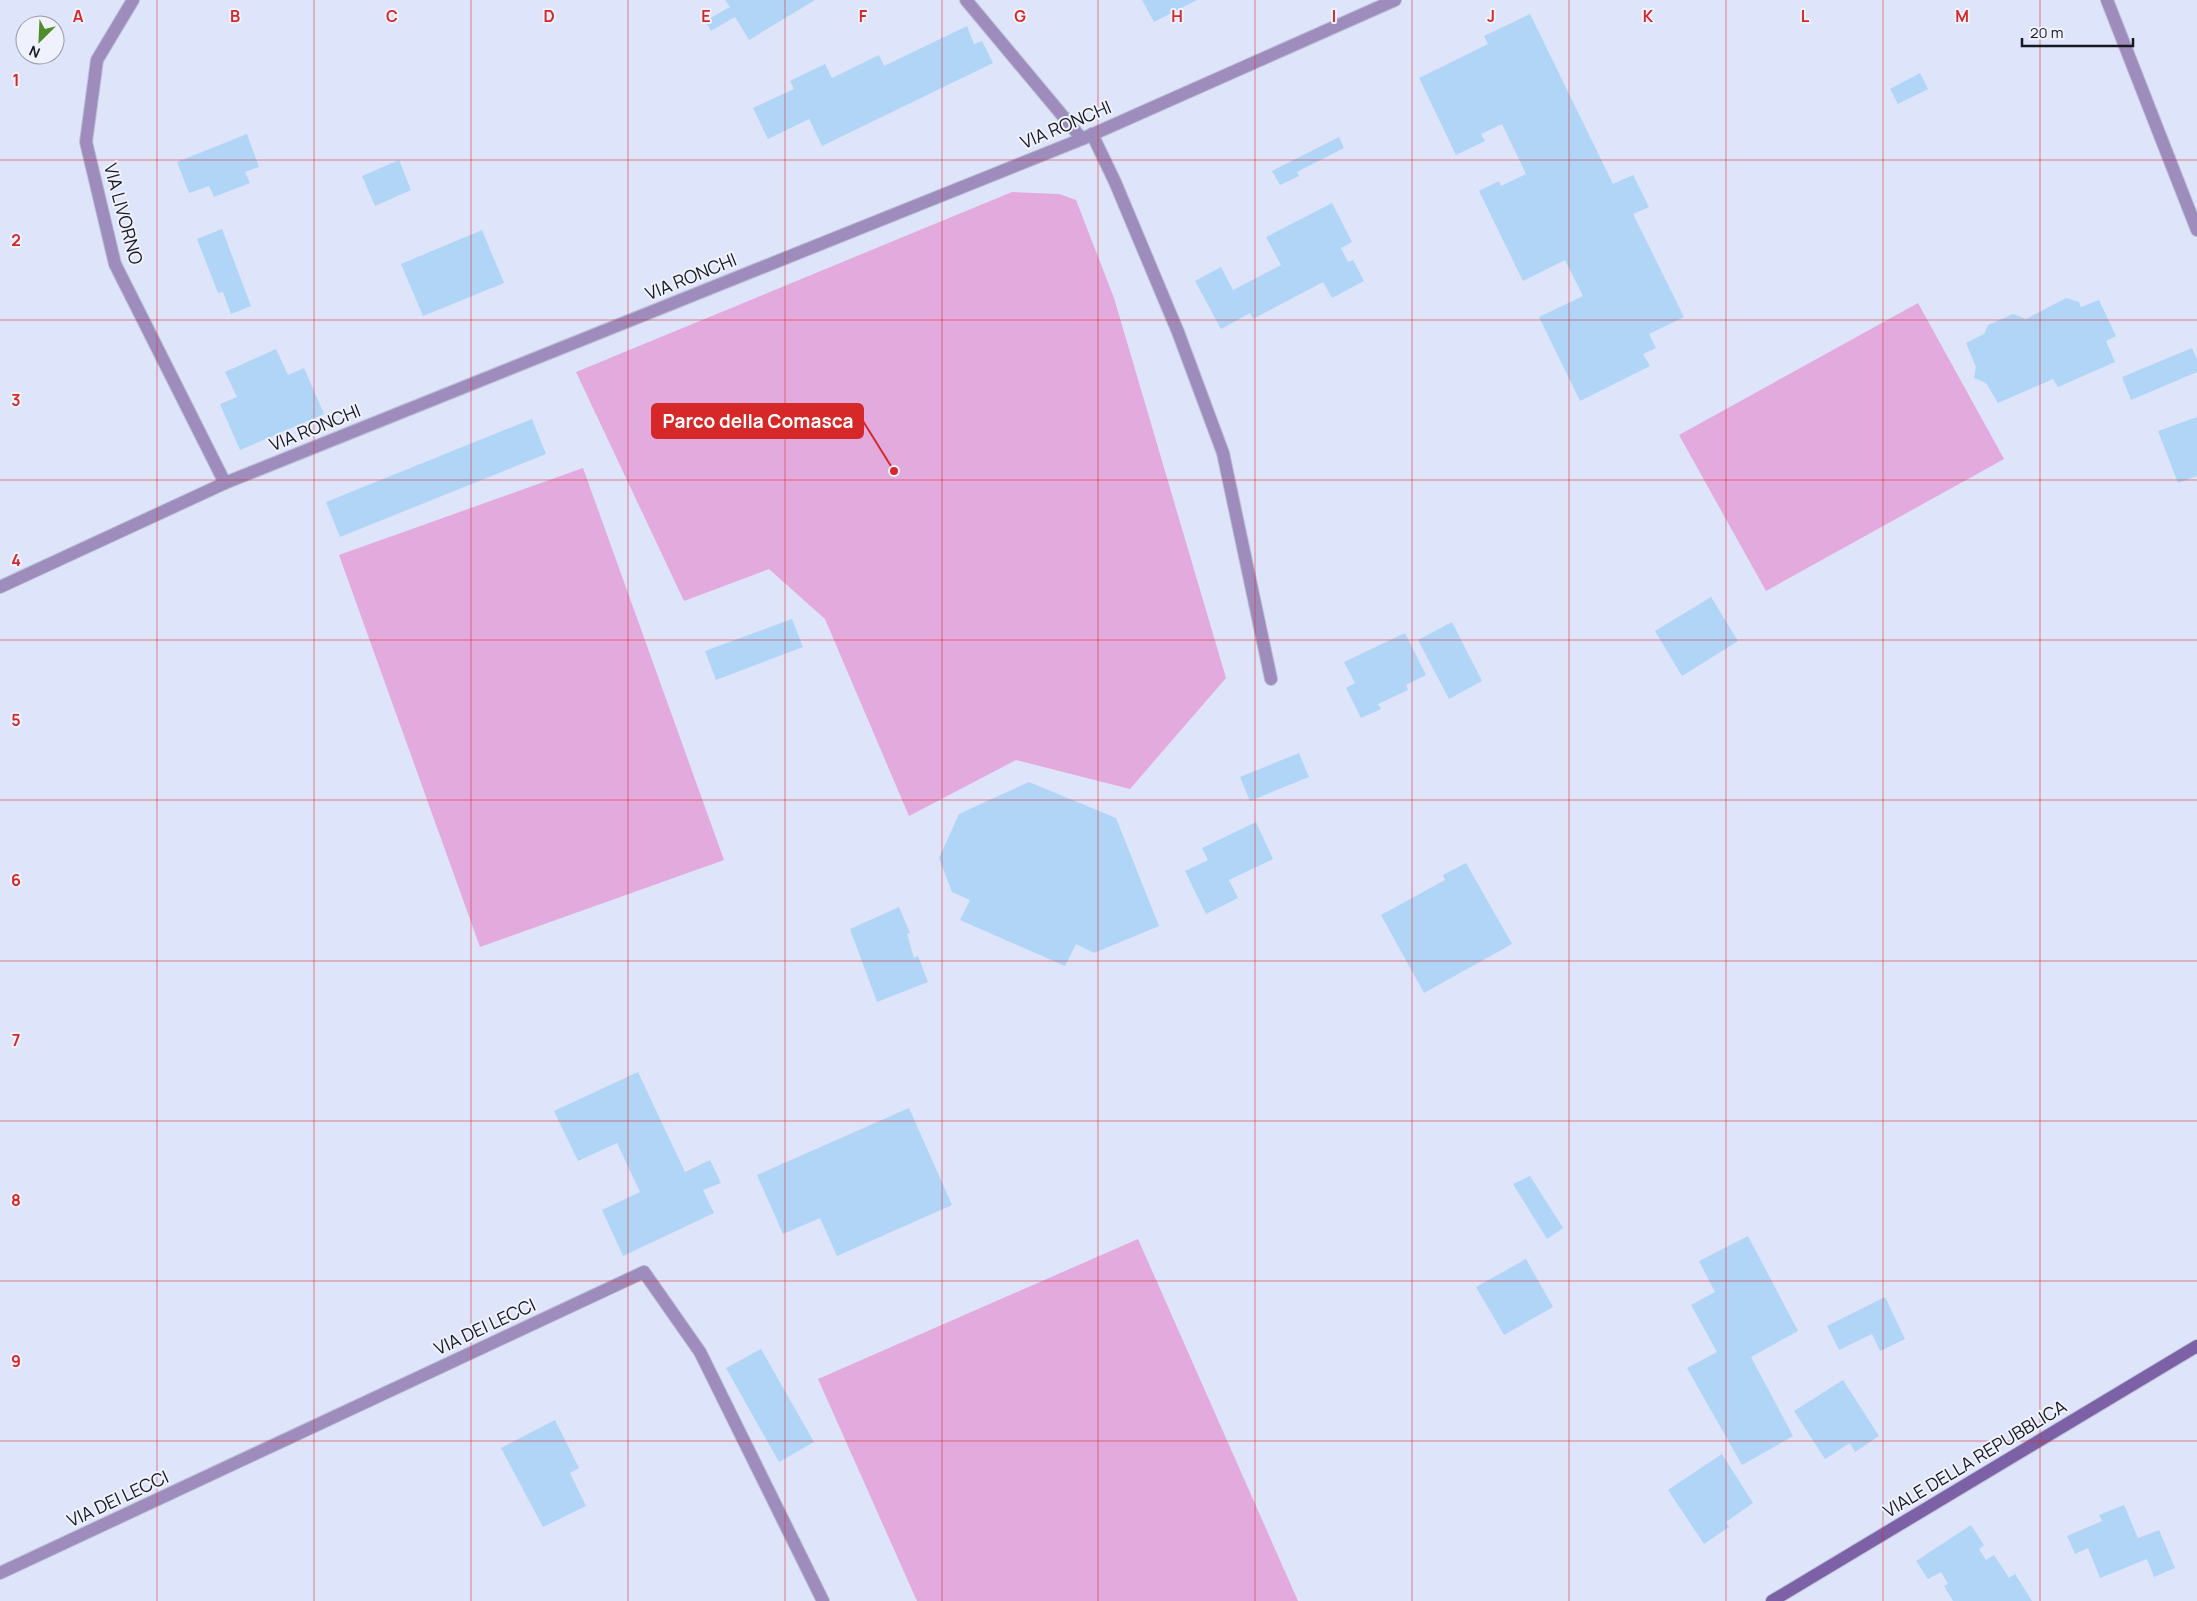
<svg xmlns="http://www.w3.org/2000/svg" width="2197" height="1601" viewBox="0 0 2197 1601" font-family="Manrope,sans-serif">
<rect width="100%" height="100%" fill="#dee4fa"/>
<path fill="#e3aade" d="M 1012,192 L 1059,194 L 1076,200 L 1114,298 L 1226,678 L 1130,789 L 1016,760 L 909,816 L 825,619 L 769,569 L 684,601 L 576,372 Z
M 1918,303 L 2004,459 L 1766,591 L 1679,435 Z
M 583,468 L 724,860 L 480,947 L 339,555 Z
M 1138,1239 L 1298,1601 L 917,1601 L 818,1379 Z"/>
<path fill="#b1d5f7" d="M 725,0 L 815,0 L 749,40 L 735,17 L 711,31 L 705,21 L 730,7 Z
M 1142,0 L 1197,0 L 1154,22 Z
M 1530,14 L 1613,184 L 1633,175 L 1649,207 L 1633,214 L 1684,317 L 1649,334 L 1656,348 L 1643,354 L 1650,366 L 1580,401 L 1539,317 L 1583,296 L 1565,260 L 1523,281 L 1479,191 L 1499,181 L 1501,186 L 1526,174 L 1502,124 L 1481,134 L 1485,141 L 1456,155 L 1419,78 L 1488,44 L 1484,36 Z
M 967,26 L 974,44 L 982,41 L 993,63 L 822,146 L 809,119 L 768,139 L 753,108 L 794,89 L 790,81 L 825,64 L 832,78 L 879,55 L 884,66 Z
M 1920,73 L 1928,89 L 1898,104 L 1890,89 Z
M 247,134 L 259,167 L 245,172 L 250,183 L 214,197 L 209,186 L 189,193 L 177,162 Z
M 1339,137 L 1344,148 L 1297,172 L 1299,176 L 1280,185 L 1272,171 Z
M 399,160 L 411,190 L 375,206 L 362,176 Z
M 1332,203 L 1352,242 L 1341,248 L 1348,262 L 1353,260 L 1364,281 L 1332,298 L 1323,282 L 1253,319 L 1250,313 L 1221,329 L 1195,281 L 1221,267 L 1233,290 L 1281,265 L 1266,237 Z
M 222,229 L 251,306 L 231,314 L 223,292 L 218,293 L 197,239 Z
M 482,230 L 504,283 L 423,316 L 401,264 Z
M 2066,298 L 2079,302 L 2081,307 L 2099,300 L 2116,336 L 2106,341 L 2115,362 L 2058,387 L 2053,379 L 1998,403 L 1986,383 L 1974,378 L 1976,367 L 1966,343 L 1984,334 L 1988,325 L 2013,314 L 2026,319 Z
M 2192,348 L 2197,359 L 2197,372 L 2131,400 L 2122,377 Z
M 276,349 L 288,375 L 304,368 L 324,414 L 240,450 L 220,404 L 237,397 L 225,372 Z
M 2197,417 L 2197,476 L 2178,483 L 2158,431 Z
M 532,419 L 546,454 L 340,537 L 326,502 Z
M 1711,597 L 1738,641 L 1682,676 L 1655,631 Z
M 792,619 L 803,647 L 716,680 L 705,651 Z
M 1452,622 L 1482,681 L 1449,699 L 1418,640 Z
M 1405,633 L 1426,675 L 1406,685 L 1408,690 L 1378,704 L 1381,709 L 1361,718 L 1346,688 L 1355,683 L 1344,662 Z
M 1299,753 L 1309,777 L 1250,801 L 1240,777 Z
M 1029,782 L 1116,818 L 1159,926 L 1094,953 L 1076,944 L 1065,966 L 960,920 L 970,900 L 952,892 L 939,858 L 959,814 Z
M 1256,822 L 1273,859 L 1229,880 L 1238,898 L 1206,914 L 1185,871 L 1208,860 L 1202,848 Z
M 1466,863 L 1512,944 L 1424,993 L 1381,915 L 1445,880 L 1443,875 Z
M 899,907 L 910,933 L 907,934 L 914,958 L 918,956 L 928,982 L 877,1002 L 850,929 Z
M 638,1072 L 685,1172 L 710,1160 L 721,1183 L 703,1190 L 714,1213 L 623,1256 L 602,1210 L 640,1192 L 617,1143 L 578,1161 L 554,1111 Z
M 909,1108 L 952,1205 L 837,1256 L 820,1218 L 783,1234 L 757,1175 Z
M 1530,1176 L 1563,1228 L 1547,1239 L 1513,1184 Z
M 1748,1236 L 1798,1331 L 1751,1357 L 1793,1436 L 1742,1465 L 1687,1368 L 1717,1352 L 1691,1305 L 1715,1292 L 1699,1261 Z
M 1526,1259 L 1553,1307 L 1504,1335 L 1476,1287 Z
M 1885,1297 L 1905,1339 L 1880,1351 L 1872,1334 L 1839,1350 L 1827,1326 Z
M 761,1349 L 814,1442 L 779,1462 L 726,1368 Z
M 1843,1380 L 1879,1436 L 1855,1452 L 1850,1443 L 1825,1459 L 1794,1411 Z
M 555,1420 L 579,1468 L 570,1473 L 586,1506 L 543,1527 L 501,1448 Z
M 1722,1454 L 1753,1503 L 1726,1522 L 1729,1527 L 1704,1544 L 1668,1490 Z
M 2124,1505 L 2138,1538 L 2159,1530 L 2175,1568 L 2154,1577 L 2147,1559 L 2100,1578 L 2088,1548 L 2075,1554 L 2067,1536 L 2102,1521 L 2099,1515 Z
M 1971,1525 L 1984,1545 L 1979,1549 L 1986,1560 L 1994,1555 L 2009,1578 L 2015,1574 L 2032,1601 L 1953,1601 L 1944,1586 L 1948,1584 L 1941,1572 L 1928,1579 L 1916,1561 Z"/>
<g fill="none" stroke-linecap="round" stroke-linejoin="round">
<defs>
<path id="minor" d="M 133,0 L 97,60 L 86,142 L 115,264 L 225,483
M 966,0 L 1082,139
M 2107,0 L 2197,230
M 1092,134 L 1115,182 L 1178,332 L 1223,453 L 1271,679
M 0,1573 L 644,1272 L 700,1352 L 823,1601"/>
<path id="tertiary" d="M 0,587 L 225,483 L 1082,139 L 1395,0"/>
<path id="secondary" d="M 1772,1601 L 2197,1346"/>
</defs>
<use href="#minor" stroke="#babfd3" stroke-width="14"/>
<use href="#tertiary" stroke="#babfd3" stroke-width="14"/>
<use href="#secondary" stroke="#babfd3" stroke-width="14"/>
<use href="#minor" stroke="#9e8cbd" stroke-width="12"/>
<use href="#tertiary" stroke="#9e8cbd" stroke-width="12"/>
<use href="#secondary" stroke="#7c61a6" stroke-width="12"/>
</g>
<path fill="none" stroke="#d62828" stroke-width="1" stroke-opacity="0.55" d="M 157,0 L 157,1601M 314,0 L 314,1601M 471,0 L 471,1601M 628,0 L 628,1601M 785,0 L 785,1601M 942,0 L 942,1601M 1098,0 L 1098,1601M 1255,0 L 1255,1601M 1412,0 L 1412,1601M 1569,0 L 1569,1601M 1726,0 L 1726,1601M 1883,0 L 1883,1601M 2040,0 L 2040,1601M 0,160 L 2197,160M 0,320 L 2197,320M 0,480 L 2197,480M 0,640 L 2197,640M 0,800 L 2197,800M 0,961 L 2197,961M 0,1121 L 2197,1121M 0,1281 L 2197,1281M 0,1441 L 2197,1441"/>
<g text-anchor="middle" stroke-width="4" stroke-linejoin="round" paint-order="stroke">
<g font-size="18" fill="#161822" stroke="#eff2fd">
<text transform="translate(1066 125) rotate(-23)" y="6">VIA RONCHI</text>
<text transform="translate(123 214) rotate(75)" y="6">VIA LIVORNO</text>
<text transform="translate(691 277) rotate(-22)" y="6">VIA RONCHI</text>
<text transform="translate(315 428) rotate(-22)" y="6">VIA RONCHI</text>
<text transform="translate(485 1327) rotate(-25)" y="6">VIA DEI LECCI</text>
<text transform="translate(1975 1459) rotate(-31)" y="6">VIALE DELLA REPUBBLICA</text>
<text transform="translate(118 1499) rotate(-25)" y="6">VIA DEI LECCI</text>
</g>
</g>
<g font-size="16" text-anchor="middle" font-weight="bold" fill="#d62828" stroke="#eff2fd" stroke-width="4" stroke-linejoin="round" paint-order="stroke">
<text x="78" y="22">A</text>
<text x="235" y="22">B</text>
<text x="392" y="22">C</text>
<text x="549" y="22">D</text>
<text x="706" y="22">E</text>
<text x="863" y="22">F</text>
<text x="1020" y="22">G</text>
<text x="1177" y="22">H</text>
<text x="1334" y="22">I</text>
<text x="1491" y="22">J</text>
<text x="1648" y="22">K</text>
<text x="1805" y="22">L</text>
<text x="1962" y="22">M</text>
<text x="16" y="86">1</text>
<text x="16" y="246">2</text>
<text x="16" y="406">3</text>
<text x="16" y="566">4</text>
<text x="16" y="726">5</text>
<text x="16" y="886">6</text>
<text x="16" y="1046">7</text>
<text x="16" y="1206">8</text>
<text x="16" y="1367">9</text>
</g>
<path fill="none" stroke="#d62828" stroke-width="2" d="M894 471L863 421"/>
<circle fill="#d62828" stroke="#eff2fd" stroke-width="2" cx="894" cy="471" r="5"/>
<rect fill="#d62828" stroke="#d62828" stroke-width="2" x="652" y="404" width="211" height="34" rx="5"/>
<g font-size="19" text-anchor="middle" font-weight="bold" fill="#fff">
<text x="758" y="428">Parco della Comasca</text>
</g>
<g transform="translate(40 40) rotate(204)"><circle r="24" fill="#eff2fd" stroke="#989ba5"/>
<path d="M0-4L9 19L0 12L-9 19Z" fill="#518c2b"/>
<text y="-8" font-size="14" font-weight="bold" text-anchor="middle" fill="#161822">N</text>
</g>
<path d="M2022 38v8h111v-8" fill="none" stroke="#161822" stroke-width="2.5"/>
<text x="2030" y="38" font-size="15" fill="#161822" stroke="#eff2fd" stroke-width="4" paint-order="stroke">20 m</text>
</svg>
